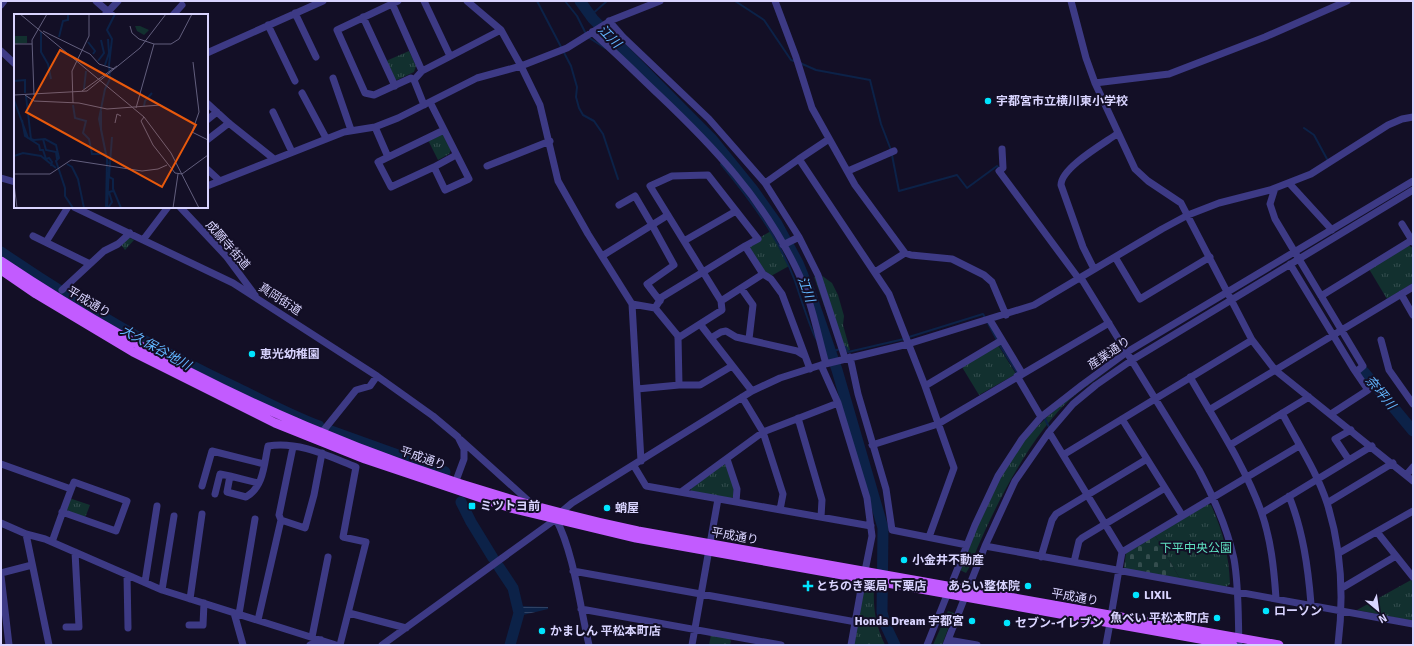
<svg xmlns="http://www.w3.org/2000/svg" width="1414" height="646" viewBox="0 0 1414 646" font-family="Signika,'Noto Sans JP',sans-serif">
<defs>
<pattern id="grass-tufts" width="24" height="20" patternUnits="userSpaceOnUse"><rect width="24" height="20" fill="#12302f"/><path d="M3 7l-1-3M5 7V3M7 7l1-3M15 17l-1-3M17 17v-4M19 17l1-3" fill="none" stroke="#344d4e"/></pattern>
<pattern id="cemetery-stones" width="16" height="16" patternUnits="userSpaceOnUse"><rect width="16" height="16" fill="#12302f"/><path d="M2 7V4a2 2 0 0 1 4 0v3zM10 15v-3a2 2 0 0 1 4 0v3z" fill="#344d4e"/></pattern>
<pattern id="water-rules" width="6" height="5" patternUnits="userSpaceOnUse"><rect width="6" height="5" fill="#0c2248"/><path d="M0 2.5h6" fill="none" stroke="#2f4163"/></pattern>
</defs>
<rect width="100%" height="100%" fill="#130f26"/>
<path fill="url(#grass-tufts)" d="M 409,51 L 416,66 L 414,72 L 397,80 L 393,78 L 386,61 Z
M 439,134 L 443,135 L 451,150 L 449,154 L 438,160 L 428,140 Z
M 771,231 L 789,266 L 771,276 C 762,269 748,256 749,244 Z
M 128,237 L 134,240 L 125,250 L 120,243 Z
M 1408,245 L 1413,248 L 1413,283 L 1387,299 L 1369,269 Z
M 821,275 L 832,283 L 838,295 L 844,316 L 843,325 L 850,350 L 841,353 L 814,277 Z
M 998,345 L 1016,374 L 979,395 L 962,367 Z
M 1119,364 C 1105,374 1090,383 1076,394 C 1030,433 991,513 969,568 L 966,573 L 960,570 L 961,564 L 998,479 L 1024,440 L 1047,417 L 1071,396 Z
M 722,464 L 727,465 L 734,488 L 733,497 L 730,499 L 691,492 L 691,488 Z
M 69,498 L 90,505 L 85,518 L 68,512 L 66,508 Z
M 1206,504 L 1211,505 C 1223,531 1229,555 1230,584 L 1226,587 L 1180,579 L 1155,535 Z
M 1411,580 L 1413,583 L 1413,621 L 1357,610 Z
M 867,587 L 874,588 C 873,610 876,626 885,645 L 854,645 L 863,589 Z
M 948,611 L 954,613 L 942,645 L 933,645 Z
M 711,635 L 728,637 L 731,641 L 730,645 L 709,645 Z"/>
<path fill="url(#cemetery-stones)" d="M 1155,535 L 1180,579 L 1124,569 L 1126,552 Z"/>
<path fill="url(#water-rules)" d="M 521,606 L 548,607 L 548,609 L 523,615 Z"/>
<g fill="none" stroke-linecap="round" stroke-linejoin="round">
<path stroke="#0c2248" stroke-width="2" d="M 537,1 L 571,66 L 577,87 L 576,97 L 579,108 L 583,115 L 594,121 L 603,134 L 618,179
M 565,1 L 577,16 L 586,34
M 735,1 L 764,20 L 791,60 L 794,61
M 590,16 L 607,1
M 588,37 L 605,48
M 800,63 L 816,70 L 870,80 L 881,124 L 891,150
M 1304,128 L 1314,135 L 1327,159
M 892,155 L 899,191 L 957,175 L 967,188 L 997,166 L 999,168
M 721,164 C 750,199 779,238 795,281 C 798,290 813,337 817,340
M 909,337 L 983,314 L 997,340
M 999,344 L 1018,374
M 831,352 L 846,347 L 848,352 L 904,339
M 1044,417 L 1049,427
M 516,603 L 521,606"/>
<path stroke="#0c2248" stroke-width="11" d="M 580,1 L 593,19 L 711,138 L 753,190 L 777,224 L 798,263 L 811,295 L 837,370 L 883,528 L 882,612 L 885,624 L 895,645
M 1,252 C 77,304 156,350 239,389 C 266,402 292,416 319,426
M 1364,372 L 1413,431
M 328,430 L 445,472
M 461,502 L 471,522 L 493,558
M 499,567 L 513,588 L 519,613 L 510,645"/>
<path stroke="#3d3a85" stroke-width="7" d="M 96,1 L 112,15
M 391,1 L 422,71 L 414,80 L 424,105
M 398,1 L 337,30 L 365,93 L 374,95 L 411,78 L 414,80
M 424,1 L 450,56
M 467,1 L 501,30 L 521,66 L 540,105 L 558,181 L 588,234 L 632,304 L 641,461
M 775,1 L 796,57 L 812,108 L 855,185 L 905,253 L 911,255 L 952,259 L 984,275 L 992,282 L 1006,315
M 1071,1 L 1086,58 L 1095,83 L 1135,169 L 1148,181 L 1181,203 L 1252,340 L 1275,370 L 1413,481
M 1,5 L 4,1
M 295,13 L 316,57
M 105,15 L 118,1
M 173,15 L 182,5
M 363,17 L 395,86
M 609,21 L 623,37 L 709,119 L 765,183 L 799,159
M 268,25 L 295,81
M 592,32 C 615,52 636,73 658,94 C 714,147 762,198 796,268 C 811,298 817,332 826,364
M 1,51 L 15,64
M 207,53 L 323,1
M 422,71 L 501,30
M 333,78 L 351,130
M 1095,83 L 1169,74 L 1265,37 L 1347,1
M 302,93 L 326,138
M 430,102 L 469,179 L 445,190 L 434,167 L 391,187 L 378,162 L 444,130
M 207,103 L 230,124 L 274,159
M 273,112 L 292,152
M 207,120 L 217,112
M 375,127 L 388,157
M 829,139 L 799,159 L 889,294 L 925,386 L 954,468 L 929,537
M 207,140 L 229,123
M 1002,149 L 1003,168 L 999,171 L 1079,279
M 487,166 L 550,141
M 434,167 L 456,155
M 207,169 L 220,181
M 848,171 L 894,151
M 1,178 L 15,182
M 765,183 L 799,237 L 818,275 L 845,358
M 1289,183 L 1332,230
M 207,186 L 344,132 L 375,127 L 398,118 L 477,78 L 521,66 L 567,48 L 612,20 L 660,1
M 1275,188 L 1270,204 L 1275,219 L 1363,366 L 1356,372
M 619,205 L 635,196 L 652,225 L 668,215
M 74,207 L 233,283 L 377,376 L 433,416 L 458,437 L 464,449 L 464,459 L 454,486
M 180,207 L 226,256 L 255,295
M 1402,224 L 1413,242
M 33,236 L 90,264
M 143,240 L 168,207
M 684,241 L 736,211
M 46,242 L 68,207
M 783,245 L 799,237
M 745,246 L 703,272 L 650,186 L 672,176 L 708,175 L 758,239 L 745,246 L 763,274 L 771,279 L 782,294 L 810,369
M 602,256 L 652,225 L 674,265 L 647,284 L 660,301
M 1115,257 L 1140,299 L 1210,257
M 1290,264 L 1353,368 L 1368,390 L 1331,414
M 1094,269 L 1083,247 L 1061,185 C 1061,168 1103,144 1117,134
M 875,272 L 905,253
M 1081,278 L 1199,470 C 1214,498 1227,527 1234,559 C 1239,587 1238,617 1239,645
M 741,288 L 753,305 L 749,339
M 62,290 L 104,251 L 118,244 L 130,233
M 1401,294 L 1413,315
M 1321,296 L 1412,240
M 721,301 L 763,274
M 632,304 L 655,308 L 662,297 L 703,272 L 721,301 L 722,310 L 700,324 L 752,391
M 990,320 L 1022,373
M 678,338 L 700,324
M 711,338 L 721,332 L 726,331 L 736,337 L 797,351 L 805,356
M 1381,340 L 1389,370 L 1413,404
M 850,357 L 858,394 L 886,489 L 892,530 L 967,545
M 821,365 L 838,403 L 867,498 L 872,536 L 865,571
M 1017,376 L 1041,417
M 1190,377 C 1215,421 1244,464 1261,511 C 1271,539 1274,569 1276,598
M 679,385 L 700,385 L 732,366
M 925,386 L 1002,340
M 637,389 L 679,385 L 678,336 L 655,308
M 742,397 L 763,432 L 783,494 L 780,510
M 1209,410 L 1413,287
M 1282,413 C 1297,442 1317,472 1327,503 C 1342,550 1344,597 1338,645
M 798,418 L 822,500 L 821,517
M 1122,419 L 1182,515
M 1049,432 L 1122,552 L 1111,616
M 319,436 L 356,390 L 370,386 L 377,376
M 461,440 L 532,504
M 872,445 L 938,424 L 1109,323
M 1230,445 L 1309,397
M 1063,455 L 1252,340
M 727,459 L 737,489 L 736,502
M 1349,460 L 1335,439 L 1351,430
M 1,464 L 71,489
M 634,466 L 646,486 L 871,526
M 1407,474 L 1413,467
M 258,483 L 230,476 L 227,492 L 246,497 C 264,487 264,464 268,446 C 299,441 328,456 356,467 L 343,537 L 366,542 L 340,645
M 202,486 L 212,451 L 264,464
M 681,492 L 763,432 L 838,403
M 215,494 L 220,474 L 230,476
M 1289,496 C 1303,531 1308,567 1311,604
M 1327,503 L 1393,463
M 1262,513 L 1372,446
M 556,519 C 574,553 580,607 589,645
M 281,520 L 279,515 L 293,447
M 1,523 L 26,534 L 45,539 L 162,590 L 336,645
M 1377,532 L 1413,577
M 26,534 L 49,645
M 52,542 C 59,522 66,502 74,482 L 127,501 L 116,531 L 62,512
M 985,546 L 1413,624
M 1122,552 L 1299,446
M 1339,553 L 1413,511
M 1041,557 L 1052,520 L 1056,514 L 1147,459
M 1074,562 L 1079,541 L 1082,538 L 1165,488
M 573,571 L 856,622
M 1,573 L 32,565
M 127,575 L 128,628
M 1,576 L 9,645
M 145,582 L 157,506
M 1342,588 L 1396,556
M 162,590 L 174,516
M 190,599 L 202,514
M 581,609 L 781,645
M 234,613 L 243,645
M 349,613 L 406,628
M 239,614 L 255,519
M 258,620 L 281,520 L 305,528 L 314,495 L 322,453
M 189,625 L 203,625 L 204,603
M 66,627 L 79,627 L 75,552
M 312,637 L 328,557
M 948,640 L 977,645
M 310,645 L 321,640
M 382,645 L 556,519 L 560,513 L 572,503 L 752,391 L 780,378 L 821,365 L 908,344 L 1034,305 L 1162,229 L 1188,215 L 1219,203 L 1270,190 L 1311,174 L 1388,125 L 1402,119 L 1413,117
M 692,645 L 718,499
M 851,645 L 863,578
M 927,645 L 975,525 L 998,476 L 1022,439 L 1041,417 L 1082,385 L 1127,352 L 1413,181
M 946,645 L 985,546 L 1015,481 L 1049,432 L 1073,404 L 1096,385 L 1132,360 L 1413,190
M 1106,645 L 1110,623"/>
<path stroke="#c25bff" stroke-width="9" d="M 1,261 C 193,390 411,483 638,531 L 1279,645
M 1,270 L 36,294 L 133,352 L 275,423 L 365,459 L 511,508 L 636,538 L 1233,645"/>
</g>
<g fill="#00e5ff" stroke="#130f26" stroke-width="1.5">
<circle cx="988" cy="101" r="4"/>
<circle cx="252" cy="354" r="4"/>
<rect x="468" y="502" width="8" height="8" rx="2"/>
<circle cx="607" cy="508" r="4"/>
<circle cx="904" cy="560" r="4"/>
<path d="M806 580h4v4h4v4h-4v4h-4v-4h-4v-4h4z"/>
<circle cx="1028" cy="586" r="4"/>
<circle cx="1136" cy="595" r="4"/>
<circle cx="1266" cy="611" r="4"/>
<circle cx="1217" cy="618" r="4"/>
<circle cx="972" cy="621" r="4"/>
<circle cx="1007" cy="623" r="4"/>
<circle cx="542" cy="631" r="4"/>
</g>
<g text-anchor="middle" stroke-width="4" stroke-linejoin="round" paint-order="stroke">
<g font-size="12" font-weight="bold" fill="#d9d4ff" stroke="#130f26" text-anchor="start">
<text x="996" y="105">宇都宮市立横川東小学校</text>
<text x="260" y="358">恵光幼稚園</text>
<text x="480" y="510">ミツトヨ前</text>
<text x="615" y="512">蛸屋</text>
<text x="912" y="564">小金井不動産</text>
<text x="816" y="590">とちのき薬局 下栗店</text>
<text x="1020" y="590" text-anchor="end">あらい整体院</text>
<text x="1144" y="599">LIXIL</text>
<text x="1274" y="615">ローソン</text>
<text x="1209" y="622" text-anchor="end">魚べい 平松本町店</text>
<text x="964" y="625" text-anchor="end">Honda Dream 宇都宮</text>
<text x="1015" y="627">セブン-イレブン</text>
<text x="550" y="635">かましん 平松本町店</text>
</g>
<g font-size="12" fill="#d9d4ff" stroke="#130f26">
<text transform="translate(228 245) rotate(49)" y="4">成願寺街道</text>
<text transform="translate(280 299) rotate(33)" y="4">真岡街道</text>
<text transform="translate(89 302) rotate(31)" y="4">平成通り</text>
<text transform="translate(1109 353) rotate(-34)" y="4">産業通り</text>
<text transform="translate(423 458) rotate(19)" y="4">平成通り</text>
<text transform="translate(735 536) rotate(10)" y="4">平成通り</text>
<text transform="translate(1075 597) rotate(10)" y="4">平成通り</text>
</g>
<g font-size="12" fill="#5fe0c0" stroke="#130f26">
<text x="1196" y="552">下平中央公園</text>
</g>
<g font-size="13" font-style="italic" fill="#62b6ff" stroke="#130f26">
<text transform="translate(610 36) rotate(45)" y="5">江川</text>
<text transform="translate(807 289) rotate(70)" y="5">江川</text>
<text transform="translate(156 347) rotate(29)" y="5">大久保谷地川</text>
<text transform="translate(1381 392) rotate(50)" y="5">奈坪川</text>
</g>
</g>
<g transform="translate(14 14)">
<rect width="194" height="194" fill="#130f26"/>
<path d="M 121,12 L 126,12 L 135,16 L 130,21 L 123,17 ZM 0,22 L 13,22 L 13,29 L 0,30 Z" fill="#12302f"/>
<path fill="none" stroke="#0c2248" stroke-width="2" d="M 27,18 L 27,38 L 34,50 L 37,65M 45,23 L 49,7 L 54,6 L 54,0M 74,28 L 81,37 L 79,40M 84,47 L 90,39 L 87,26M 91,51 L 95,39 L 94,25M 0,67 L 11,66 L 11,79M 70,75 L 72,57M 12,82 L 17,125M 0,86 L 14,124 L 20,126 L 31,125 L 42,131 L 45,144 L 42,147 L 51,174 L 51,182 L 59,194M 59,91 L 61,104 L 72,107 L 69,119 L 75,125 L 78,140 L 92,140M 130,92 L 131,87 L 138,79M 87,97 L 87,116 L 94,150M 8,106 L 11,122 L 25,131 L 26,136 L 29,136 L 32,145 L 35,144 L 38,148 L 37,152M 98,123 L 95,163 L 99,165 L 99,175 L 107,194M 29,125 L 32,136 L 42,138 L 43,145M 0,142 L 9,139 L 27,142 L 42,154M 53,150 L 58,153 L 64,165 L 70,194M 92,194 L 93,145 L 85,105 L 91,75 L 96,65 L 95,51 L 98,25 L 93,16 L 101,0M 93,194 L 95,153M 94,194 L 98,188 L 95,178 L 99,177"/>
<path fill="none" stroke="#625e7d" stroke-width="1" d="M 6,0 L 130,103 L 157,139 L 185,194M 116,12 L 118,19 L 125,25 L 140,30 L 157,30 L 165,25 L 178,0M 29,17 L 76,40 L 85,50 L 100,55M 0,30 L 18,30M 179,48 L 185,98 L 178,118 L 194,126M 68,77 L 103,52M 0,81 L 73,77 L 126,34 L 152,0M 11,81 L 20,87 L 65,89 L 93,95 L 147,91M 20,81 L 18,26 L 33,0M 59,89 L 58,57 L 75,22 L 75,0M 122,94 L 140,30M 130,103 L 127,107 L 139,131 L 161,159 L 168,160 L 194,141M 101,109 L 103,100 L 107,102M 0,160 L 36,160 L 57,146 L 128,157 L 144,155 L 153,151M 0,170 L 3,194M 159,194 L 164,160"/>
<path fill="#e8590c" fill-opacity="0.15" stroke="#e8590c" stroke-width="2" d="M 46,36 L 182,111 L 148,173 L 12,98 Z"/>
<rect width="194" height="194" fill="none" stroke="#d9d4ff" stroke-width="2"/>
</g>
<rect width="1414" height="646" fill="none" stroke="#d9d4ff" stroke-width="4"/>
<g transform="translate(1378 610) rotate(151)" stroke="#130f26" stroke-width="3" paint-order="stroke">
<path d="M0-3L7 15L0 10L-7 15Z" fill="#d9d4ff"/>
<text y="-6" font-size="11" font-weight="bold" text-anchor="middle" fill="#d9d4ff">N</text>
</g>
</svg>
